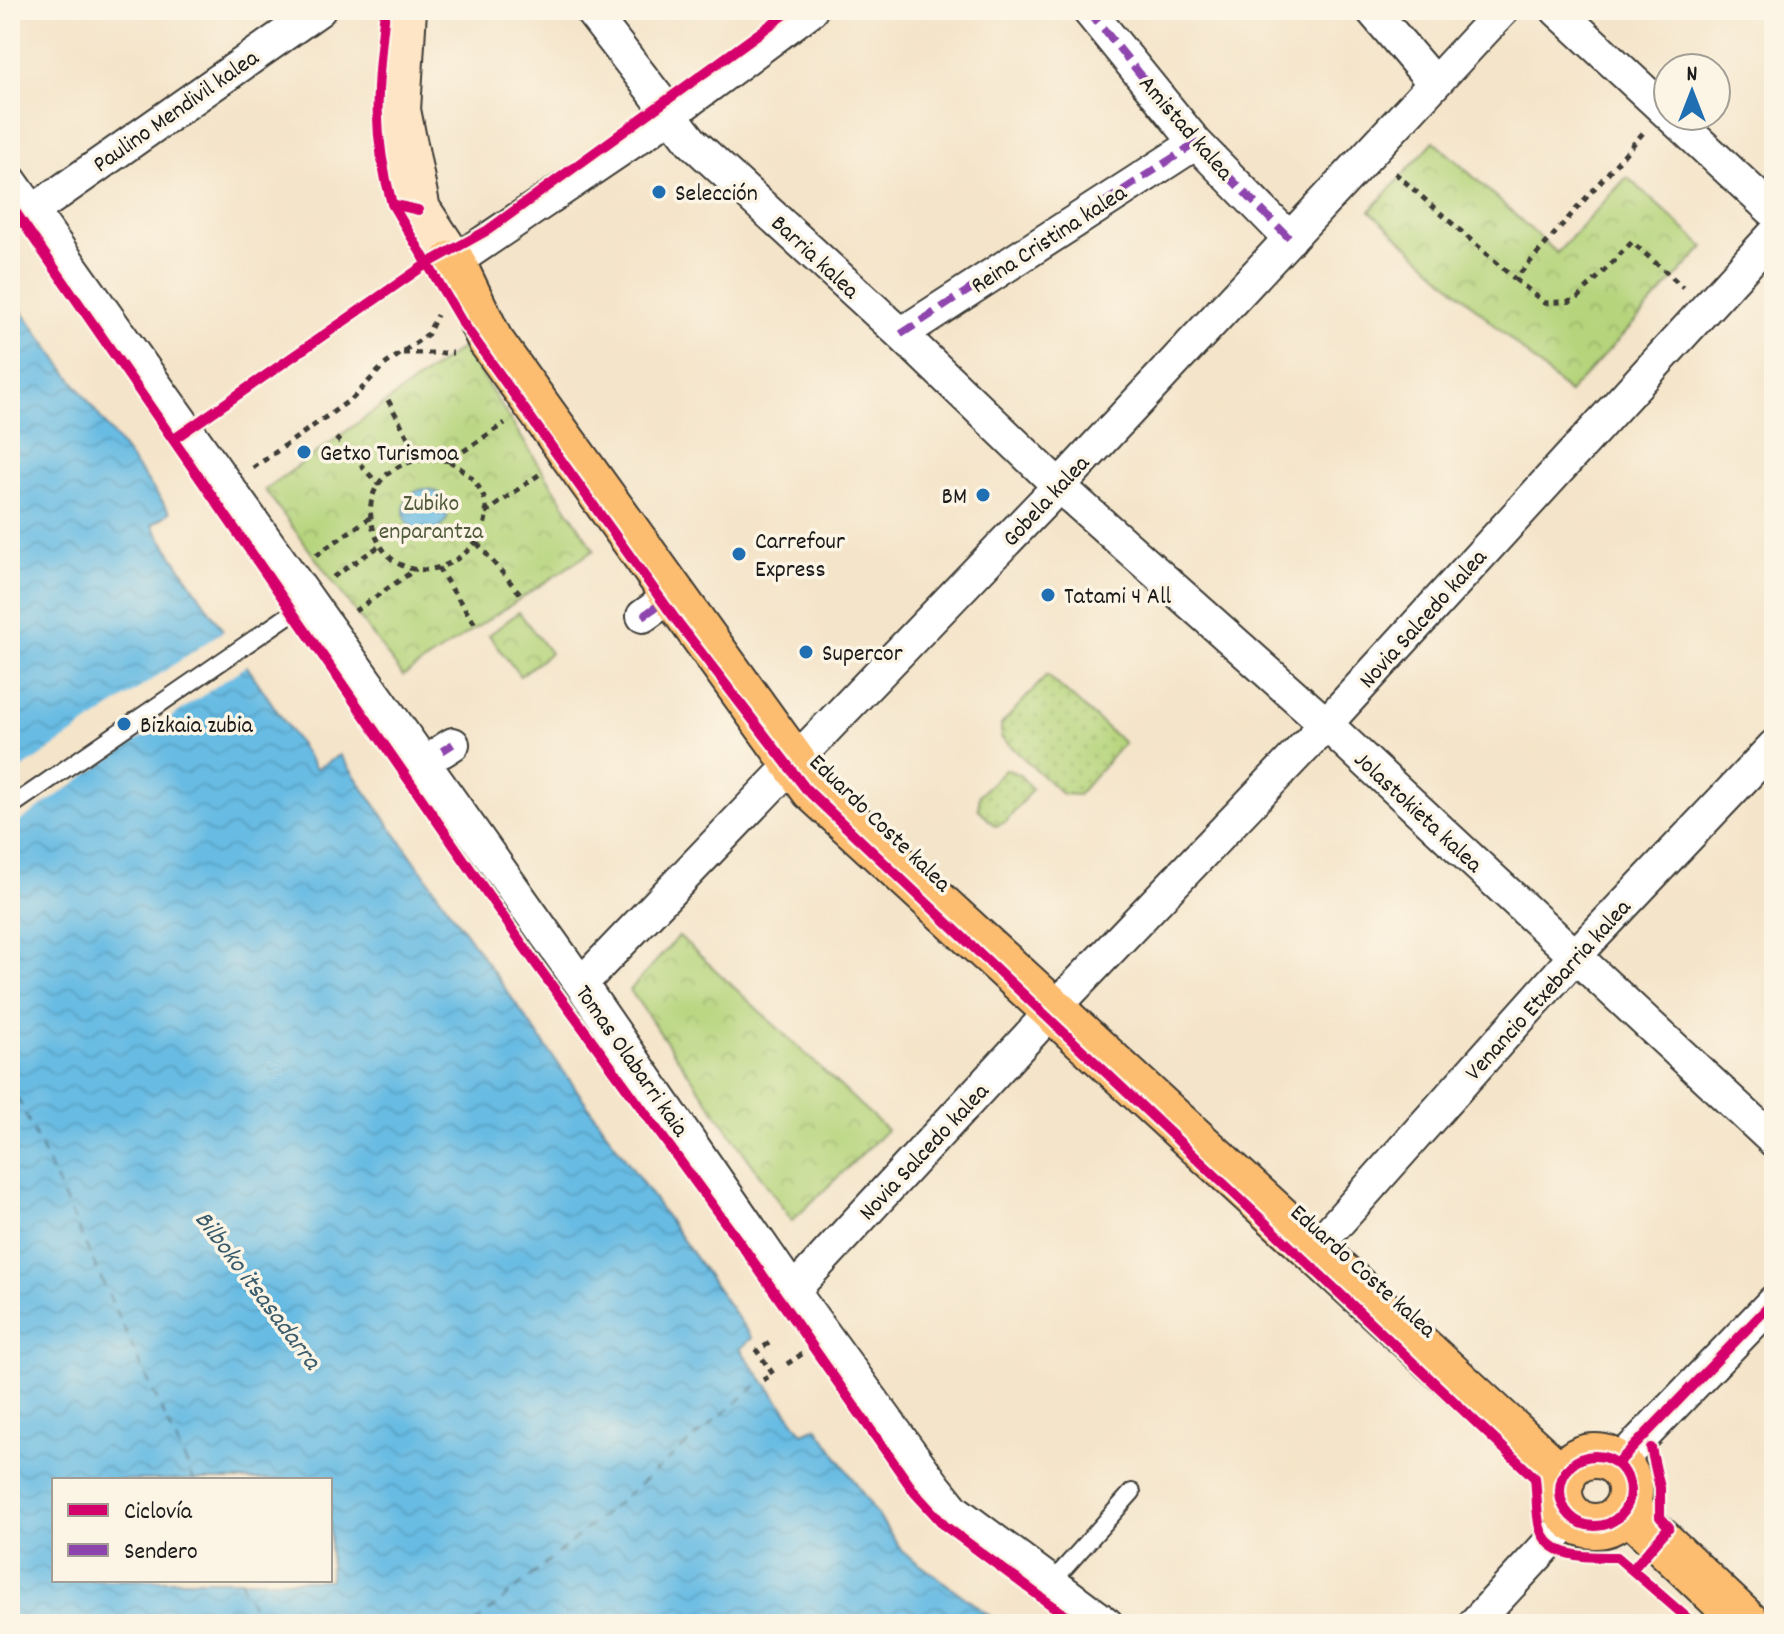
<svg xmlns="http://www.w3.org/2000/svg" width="1784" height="1634" viewBox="0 0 1784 1634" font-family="Dekko,sans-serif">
<defs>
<pattern id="grass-dots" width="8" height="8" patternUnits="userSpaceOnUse" patternTransform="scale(2)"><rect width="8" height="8" fill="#b5d47b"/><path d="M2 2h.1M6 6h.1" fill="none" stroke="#9bb56a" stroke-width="1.8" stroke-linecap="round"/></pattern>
<pattern id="park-crowns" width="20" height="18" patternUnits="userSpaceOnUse" patternTransform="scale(2)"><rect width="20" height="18" fill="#b5d47b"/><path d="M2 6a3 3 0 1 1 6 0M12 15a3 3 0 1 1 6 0" fill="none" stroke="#9bb56a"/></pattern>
<pattern id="water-waves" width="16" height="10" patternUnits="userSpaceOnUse" patternTransform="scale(2)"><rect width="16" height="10" fill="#67bbe3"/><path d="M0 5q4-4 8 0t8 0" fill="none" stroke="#59a0c2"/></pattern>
</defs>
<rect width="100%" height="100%" fill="#fcf5e5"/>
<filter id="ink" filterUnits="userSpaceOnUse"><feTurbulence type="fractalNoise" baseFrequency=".0125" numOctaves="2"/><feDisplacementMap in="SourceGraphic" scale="16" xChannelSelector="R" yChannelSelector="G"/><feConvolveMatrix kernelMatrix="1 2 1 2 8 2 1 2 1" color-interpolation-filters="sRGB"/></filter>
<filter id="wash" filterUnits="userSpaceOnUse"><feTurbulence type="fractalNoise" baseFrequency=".006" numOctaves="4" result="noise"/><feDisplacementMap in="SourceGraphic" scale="32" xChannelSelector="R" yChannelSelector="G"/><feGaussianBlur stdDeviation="1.8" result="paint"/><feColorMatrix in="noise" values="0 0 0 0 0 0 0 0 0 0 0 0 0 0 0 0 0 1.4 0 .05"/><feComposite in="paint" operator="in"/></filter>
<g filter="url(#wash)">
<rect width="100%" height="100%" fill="#f4e4c9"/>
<path fill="url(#grass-dots)" stroke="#68784c" stroke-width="2" d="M 1047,675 L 1124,743 L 1078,795 L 1062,794 L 1001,737 L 1001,725 Z
M 1006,769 L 1020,775 L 1032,789 L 1006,822 L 995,826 L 978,809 L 980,794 Z"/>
<path fill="url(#park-crowns)" stroke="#68784c" stroke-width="2" d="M 1434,141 L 1557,253 L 1627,177 L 1704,247 L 1569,393 L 1370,211 Z
M 463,347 L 594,550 L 403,676 L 265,490 Z
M 519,612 L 550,653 L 520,676 L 489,635 Z
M 679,936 L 887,1130 L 792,1221 L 630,990 Z"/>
<path fill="url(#water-waves)" stroke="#426c80" stroke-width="2" fill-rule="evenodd" d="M 10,295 L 170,512 L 152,525 L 316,769 L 340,755 L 752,1338 L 740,1349 L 803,1433 L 817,1427 L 903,1552 L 1001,1624 L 10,1624 ZM 54,1480 L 330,1480 L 330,1580 L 54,1580 Z
M404 511a22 22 0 1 1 44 0a22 22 0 1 1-44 0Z"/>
<path fill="#f4e4c9" d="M 226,629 L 250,663 L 10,828 L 10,777 Z"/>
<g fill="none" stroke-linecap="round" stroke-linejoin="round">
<path stroke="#3a5c6c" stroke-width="2" stroke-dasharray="10 8" stroke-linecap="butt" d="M 10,1081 L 194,1480
M 240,1580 L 261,1624
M 474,1624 L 763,1380"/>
</g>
</g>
<g filter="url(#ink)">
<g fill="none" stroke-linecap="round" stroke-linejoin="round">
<defs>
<path id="lane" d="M 10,807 L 308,602
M 1052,1582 L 1132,1492"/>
<path id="street" d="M 590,10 L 692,142 L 901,334 L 1059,486 L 1326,724 L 1774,1141
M 1088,10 L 1196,143 L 1290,239
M 1372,10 L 1434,83
M 1557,10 L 1774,212
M 10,180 L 581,984 L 793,1291 L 934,1485 L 954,1510 L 1107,1624
M 33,211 L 319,10
M 453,263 L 648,131 L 811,10
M 901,334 L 1196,143
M 643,616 L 671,596
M 442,751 L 453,744
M 581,984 L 1059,486 L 1503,10
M 1065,997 L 1326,724 L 1774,234
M 1326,1236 L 1575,956 L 1774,746
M 793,1291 L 1052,1011
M 1617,1464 L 1774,1301
M 1474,1624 L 1573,1517"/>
<path id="secondary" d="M 404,10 L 398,110 L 418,210 L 453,263"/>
<path id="primary" d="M 453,263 L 490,340 L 813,789 L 1563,1479
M1560 1491a35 35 0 1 1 70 0a35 35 0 1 1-70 0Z
M 1626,1508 L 1748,1624"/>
</defs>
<use href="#lane" stroke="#3c3a36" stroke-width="20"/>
<use href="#street" stroke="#3c3a36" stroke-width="36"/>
<use href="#secondary" stroke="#3c3a36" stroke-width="48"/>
<use href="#primary" stroke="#3c3a36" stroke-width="48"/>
<path stroke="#3c3a36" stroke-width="5" stroke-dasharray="6 6" stroke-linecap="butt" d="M 1395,173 L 1515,279 L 1643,133
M 1515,279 L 1545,303 L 1575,301 L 1632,242 L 1683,287
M 403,353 L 453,353
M 388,400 L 419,458
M 336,438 L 379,485
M 449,461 C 554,520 407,628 374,531 C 357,480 405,451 449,461 L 505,423
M 253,468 L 353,398 L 383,366 L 428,334 L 437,315
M 485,513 L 540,474
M 477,543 L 523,597
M 316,555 L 371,517
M 438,568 L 477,627
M 333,577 L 381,545
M 355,611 L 416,569
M 787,1364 L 802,1354
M 763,1380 L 773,1374 L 757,1351 L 771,1342"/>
<use href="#lane" stroke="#fff" stroke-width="16"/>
<use href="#street" stroke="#fff" stroke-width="32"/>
<use href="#secondary" stroke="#fee5c5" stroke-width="44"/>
<use href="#primary" stroke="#fcbd6f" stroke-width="44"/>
<path stroke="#8e44ad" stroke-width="8" stroke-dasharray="16 8" stroke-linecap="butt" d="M 1088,10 L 1196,143 L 1290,239
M 901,334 L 1196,143
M 643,616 L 669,598
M 442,751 L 453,744"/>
<defs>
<path id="cycleway" d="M 385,10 C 377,86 371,129 392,204 L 418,210
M 10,204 L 536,964 L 743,1247 L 915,1493 L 945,1526 L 1077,1624
M 392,204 L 462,322 L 673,616 L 806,789 L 1535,1478 C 1537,1493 1536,1513 1540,1528 C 1550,1560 1591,1557 1617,1557 L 1694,1624
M 174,439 L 425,265 L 488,230 L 791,10
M1560 1491a35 35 0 1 1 70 0a35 35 0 1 1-70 0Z
M 1617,1464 L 1774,1301
M 1632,1570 L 1669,1527 L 1660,1517 L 1660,1488 L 1651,1448"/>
</defs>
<use href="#cycleway" stroke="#fcf5e5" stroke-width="15"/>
<use href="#cycleway" stroke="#d6006c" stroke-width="10"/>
</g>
</g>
<g fill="#1f6fb2" stroke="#fcf5e5" stroke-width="3">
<circle cx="659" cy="192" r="8"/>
<circle cx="304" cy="452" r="8"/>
<circle cx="983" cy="495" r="8"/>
<circle cx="739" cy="554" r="8"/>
<circle cx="1048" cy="595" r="8"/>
<circle cx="806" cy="652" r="8"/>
<circle cx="124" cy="724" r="8"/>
</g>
<g text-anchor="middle" stroke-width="7" stroke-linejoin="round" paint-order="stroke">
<g font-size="24" fill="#1c1c1c" stroke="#fcf5e5">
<text transform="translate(175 110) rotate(-35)" y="8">Paulino Mendivil kalea</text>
<text transform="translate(1187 127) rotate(49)" y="8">Amistad kalea</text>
<text transform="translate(1048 238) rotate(-33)" y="8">Reina Cristina kalea</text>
<text transform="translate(816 256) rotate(43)" y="8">Barria kalea</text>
<text transform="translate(1045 500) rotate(-47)" y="8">Gobela kalea</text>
<text transform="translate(1422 618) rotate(-48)" y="8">Novia Salcedo kalea</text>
<text transform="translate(1419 811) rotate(43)" y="8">Jolastokieta kalea</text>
<text transform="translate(881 822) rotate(44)" y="8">Eduardo Coste kalea</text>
<text transform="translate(1547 989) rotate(-48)" y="8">Venancio Etxebarria kalea</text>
<text transform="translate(633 1060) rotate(55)" y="8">Tomas Olabarri kaia</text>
<text transform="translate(923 1151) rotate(-47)" y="8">Novia Salcedo kalea</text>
<text transform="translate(1364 1270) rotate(42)" y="8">Eduardo Coste kalea</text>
</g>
<g font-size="24" fill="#1c1c1c" stroke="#fcf5e5" text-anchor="start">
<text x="675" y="200">Selección</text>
<text x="320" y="460">Getxo Turismoa</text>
<text x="967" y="503" text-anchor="end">BM</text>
<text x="755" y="548">Carrefour<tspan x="755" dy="28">Express</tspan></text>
<text x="1064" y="603">Tatami 4 All</text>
<text x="822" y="660">Supercor</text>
<text x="140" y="732">Bizkaia zubia</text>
</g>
<g font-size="24" fill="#525c3d" stroke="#fcf5e5">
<text x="431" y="510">Zubiko<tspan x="431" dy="28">enparantza</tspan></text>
</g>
<g font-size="26" font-style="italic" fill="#3a5c6c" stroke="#fcf5e5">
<text transform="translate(259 1289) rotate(53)" y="9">Bilboko itsasadarra</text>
</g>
</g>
<rect width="1784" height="1634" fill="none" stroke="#fcf5e5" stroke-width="40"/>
<rect x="52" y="1478" width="280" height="104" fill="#fcf5e5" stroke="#a29e95" stroke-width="2"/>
<rect x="68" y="1504" width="40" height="12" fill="#d6006c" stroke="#a29e95" stroke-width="2"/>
<text x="124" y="1518" font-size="24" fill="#1c1c1c">Ciclovía</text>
<rect x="68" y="1544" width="40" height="12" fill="#8e44ad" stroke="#a29e95" stroke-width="2"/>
<text x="124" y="1558" font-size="24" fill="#1c1c1c">Sendero</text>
<g transform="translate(1692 92)"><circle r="38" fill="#fcf5e5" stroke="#a29e95" stroke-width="2"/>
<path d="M0-6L14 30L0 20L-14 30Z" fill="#1f6fb2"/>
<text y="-12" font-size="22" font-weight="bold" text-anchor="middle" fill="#1c1c1c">N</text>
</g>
</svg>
